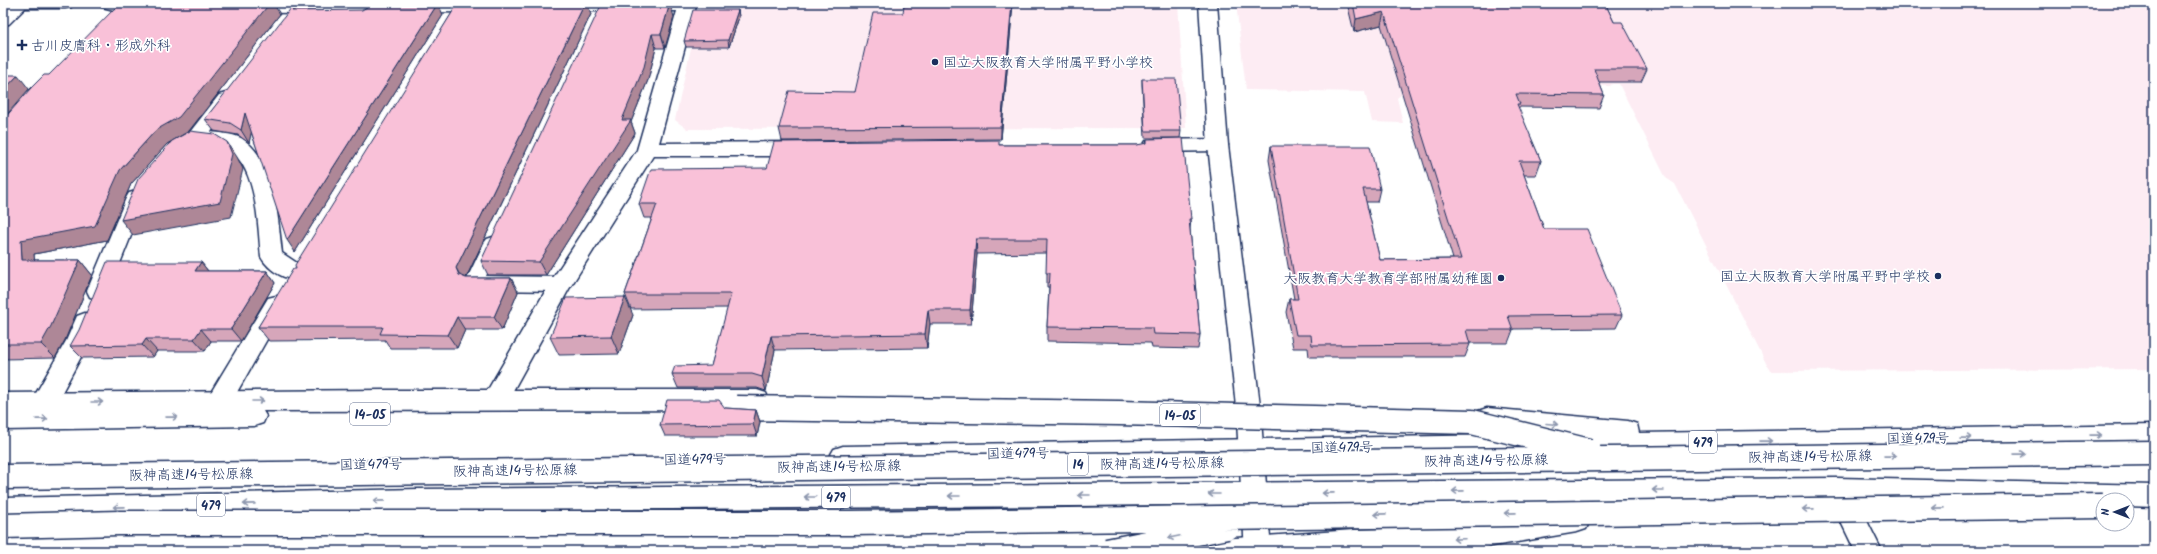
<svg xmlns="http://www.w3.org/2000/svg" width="2157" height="554" viewBox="0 0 2157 554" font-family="Kalam,'Klee One',sans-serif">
<rect width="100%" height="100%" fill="#fff"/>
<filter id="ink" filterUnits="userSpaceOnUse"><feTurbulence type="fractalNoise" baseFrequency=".025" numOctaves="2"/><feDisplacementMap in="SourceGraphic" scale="8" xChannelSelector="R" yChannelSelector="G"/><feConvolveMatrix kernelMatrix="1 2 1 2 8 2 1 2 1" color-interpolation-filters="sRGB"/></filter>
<g filter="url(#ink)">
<path fill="#fdecf3" d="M 701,3 L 1178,3 L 1186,128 L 687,129 L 675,120 Z
M 1236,3 L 2154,3 L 2154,369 L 1770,371 L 1675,184 L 1666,178 L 1619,84 L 1612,84 L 1610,86 L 1408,89 L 1397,98 L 1403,123 L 1372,122 L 1365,92 L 1246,90 Z"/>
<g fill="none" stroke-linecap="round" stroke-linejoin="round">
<defs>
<path id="lane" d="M 493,237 L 499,239 L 502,243 L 486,276 L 561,277 L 567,279 L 570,284 L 567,289 L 561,291 L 474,290 L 468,288 L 465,283 L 484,243 L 487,239 Z"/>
<path id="street" d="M 5,3 L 74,3 L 71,7 L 65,8 L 14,8 L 8,7 Z
M 99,3 L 147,3 L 152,4 L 155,8 L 152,12 C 135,16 119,11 102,7 Z
M 246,3 L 489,3 L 493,7 L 490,11 L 484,12 L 247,13 L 241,12 L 238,8 L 241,4 Z
M 552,3 L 694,3 L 696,6 L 659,143 L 803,142 L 810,144 L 813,149 L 810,154 L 803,156 L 653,156 L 569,289 L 504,407 L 495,410 L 486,407 L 483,400 L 486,393 L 553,278 L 637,150 L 677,11 L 559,11 L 553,10 L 550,6 Z
M 226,93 L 233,95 L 235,99 L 211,132 C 220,133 233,134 241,138 C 275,158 278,219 282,253 L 303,267 L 306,273 L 303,279 C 288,283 268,270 261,257 C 257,219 258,139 202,144 C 194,145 185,153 177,156 L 170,154 L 167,149 L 170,144 L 190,132 L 219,95 Z
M 1218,139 L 1225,140 L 1228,145 L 1225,150 L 1218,151 L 1153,152 L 1146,151 L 1143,146 L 1146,141 L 1153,140 Z
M 136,191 L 143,193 L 146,198 L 109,291 L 106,297 L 98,299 L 90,297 L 87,291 L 126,198 L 129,193 Z
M 276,296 L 284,298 L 287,304 L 228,408 L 219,411 L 210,408 L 207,401 L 210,394 L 268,298 Z
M 85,313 L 93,316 L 96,322 L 89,342 L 53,409 L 44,412 L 35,409 L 32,402 L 35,395 L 66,341 L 77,316 Z
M 1841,484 L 1850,487 L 1882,551 L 1855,551 L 1828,495 L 1832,487 Z"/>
<path id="secondary" d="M 11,3 L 30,3 L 9,24 L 3,25 L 3,10 Z
M 1199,3 L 1217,3 L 1228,145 L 1260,406 L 1271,551 L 1245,551 L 1236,406 L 1208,145 Z"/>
<path id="highway" d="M 386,390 L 757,390 L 766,393 L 769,400 L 766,407 L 757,410 L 263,411 L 266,416 L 263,423 L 254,426 L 3,430 L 3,393 Z
M 1487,408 L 1628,421 L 1637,424 L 1639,433 L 2154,425 L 2154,445 L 843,466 L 834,463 L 830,456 L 834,449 L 843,446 L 1555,434 L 1487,428 L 1478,425 L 1475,418 L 1478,411 Z
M 1837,478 L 2154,485 L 2154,507 L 2127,506 L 2127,500 L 2103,500 L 2103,506 L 1837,500 L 418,511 L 3,520 L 3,498 L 418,489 Z
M 1577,510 L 1586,513 L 1590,521 L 1586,529 L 1577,532 L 1469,550 L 1207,551 L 1211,543 L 1220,539 L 1354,530 L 1469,526 Z"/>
</defs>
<use href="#lane" stroke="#1b2f5e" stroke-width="3"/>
<use href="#street" stroke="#1b2f5e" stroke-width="3"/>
<use href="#secondary" stroke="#1b2f5e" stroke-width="3"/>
<use href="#highway" stroke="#1b2f5e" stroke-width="3"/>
<use href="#lane" fill="#fff" fill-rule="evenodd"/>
<use href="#street" fill="#fff" fill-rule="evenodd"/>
<use href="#secondary" fill="#fff" fill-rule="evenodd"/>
<use href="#highway" fill="#fff" fill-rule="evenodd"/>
<defs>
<path id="highway-bridge" d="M 736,408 L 1119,413 L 1472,422 L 1589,451
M 3,477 L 2154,453
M 3,526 L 119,523 L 851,523 L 2103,506
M 1107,551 L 1227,527"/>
</defs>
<use href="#highway-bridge" stroke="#1b2f5e" stroke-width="27" stroke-linecap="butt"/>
<use href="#highway-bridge" stroke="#fff" stroke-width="24"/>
</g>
<path fill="#d6a6ba" stroke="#1b2f5e" d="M 298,3 L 303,10 L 443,15 L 295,252 L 251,132 L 249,143 L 238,135 L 214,131 L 205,119 Z
M 458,3 L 587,3 L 591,14 L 466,278 L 511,278 L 518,292 L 502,330 L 465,330 L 457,348 L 390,348 L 385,340 L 269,341 L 258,327 L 296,269 Z
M 662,3 L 674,17 L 665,48 L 656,48 L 648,80 L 631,122 L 635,133 L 546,275 L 488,275 L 481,261 Z
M 1013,3 L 1001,139 L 782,141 L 779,128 L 855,92 L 903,13 Z
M 1347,3 L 1605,3 L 1614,22 L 1647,69 L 1641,82 L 1599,82 L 1604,95 L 1599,108 L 1519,107 L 1518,108 L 1541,161 L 1536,175 L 1524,175 L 1544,229 L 1622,315 L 1616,328 L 1513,329 L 1513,330 L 1508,343 L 1470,343 L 1470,344 L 1465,357 L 1309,357 L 1308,348 L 1293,348 L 1286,312 L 1289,299 L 1294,299 L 1269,160 L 1271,146 L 1380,189 L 1377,202 L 1366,202 L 1380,260 L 1453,259 L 1381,25 L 1354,32 Z
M 738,10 L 739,17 L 729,47 L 686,47 L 684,41 Z
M 280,14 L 189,131 L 167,144 L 131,184 L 107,240 L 34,254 L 34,260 L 80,260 L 92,275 L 65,340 L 55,358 L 3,359 L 3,120 L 49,75 Z
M 1142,79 L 1181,131 L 1180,138 L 1145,138 L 1142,85 Z
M 1147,139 L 1191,219 L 1190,229 L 1200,335 L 1198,349 L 1152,348 L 1151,343 L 1047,341 L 1047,327 L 1049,287 L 1047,287 L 1047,253 L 977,254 L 971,324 L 930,324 L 927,348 L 775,350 L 766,391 L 757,388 L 678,388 L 672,374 L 712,365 L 728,308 L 631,309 L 625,294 L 652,218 L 644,218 L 639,204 L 767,168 L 999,145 L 1137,145 L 1146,144 Z
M 201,262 L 208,271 L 267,271 L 275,283 L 241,341 L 211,341 L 205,351 L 157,351 L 153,357 L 82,358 L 70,346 Z
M 633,315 L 619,354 L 559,355 L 550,337 Z
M 725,408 L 756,410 L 760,422 L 757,436 L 665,436 L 660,425 Z"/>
<path fill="#ae8797" stroke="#1b2f5e" d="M 270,3 L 273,3 L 280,14 L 189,131 L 167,144 L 131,184 L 107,240 L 34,254 L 36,275 L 22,260 L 21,240 L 120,170 Z
M 298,3 L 305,14 L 292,11 Z
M 438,3 L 443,15 L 295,252 L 287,240 Z
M 585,3 L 587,3 L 591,14 L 464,282 L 456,268 Z
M 670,3 L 674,17 L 665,48 L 661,34 Z
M 1012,3 L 1013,3 L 1001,139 L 1001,127 Z
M 738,10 L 739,17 L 729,47 L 728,40 Z
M 1384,12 L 1381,25 L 1354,32 L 1356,19 Z
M 652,34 L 656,48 L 648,80 L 631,122 L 635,133 L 546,275 L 539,262 L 622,120 Z
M 18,75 L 29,89 L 3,119 L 3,91 Z
M 245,113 L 253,125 L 249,143 L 241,130 Z
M 227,142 L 237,157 L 243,169 L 231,217 L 133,235 L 121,220 Z
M 976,239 L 977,254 L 971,324 L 970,310 Z
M 80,260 L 92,275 L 65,340 L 55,358 L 41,344 Z
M 201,262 L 211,275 L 195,271 Z
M 267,271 L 275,283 L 241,341 L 231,329 Z
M 511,278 L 518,292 L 502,330 L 494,317 Z
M 625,297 L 633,315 L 619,354 L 611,336 Z
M 928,310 L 930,324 L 927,348 L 925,334 Z
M 457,317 L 465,330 L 457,348 L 448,335 Z
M 201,329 L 211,341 L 205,351 L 194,339 Z
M 771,336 L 775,350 L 766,391 L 762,377 Z
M 146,339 L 157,351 L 153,357 L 142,345 Z
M 756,410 L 760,422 L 757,436 L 753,424 Z"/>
<path fill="#f9c1d8" stroke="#1b2f5e" d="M 120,3 L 270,3 L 179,117 L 156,130 L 120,170 L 95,226 L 21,240 L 22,260 L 80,260 L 51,326 L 41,344 L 3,344 L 3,120 L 30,89 L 44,75 L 49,75 Z
M 295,3 L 298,3 L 292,11 L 362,10 L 370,5 L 419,5 L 420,3 L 438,3 L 287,240 L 245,113 L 241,130 L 230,123 L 205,119 Z
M 458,3 L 585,3 L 456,268 L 459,275 L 466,278 L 511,278 L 494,317 L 457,317 L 448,335 L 380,334 L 383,327 L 258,327 L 293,269 L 296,269 L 295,265 Z
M 602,3 L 670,3 L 661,34 L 652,34 L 644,67 L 622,120 L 631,120 L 539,262 L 481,261 Z
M 909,3 L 1012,3 L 1001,127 L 779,128 L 789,91 L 855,92 L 873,13 L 903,13 L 904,6 L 908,6 Z
M 1353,3 L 1605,3 L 1614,22 L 1622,22 L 1647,69 L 1594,69 L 1604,95 L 1516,94 L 1520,104 L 1517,104 L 1541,161 L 1519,161 L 1544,229 L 1587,229 L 1622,315 L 1508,316 L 1513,330 L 1466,330 L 1470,344 L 1312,345 L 1311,335 L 1296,335 L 1289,299 L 1298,299 L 1271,146 L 1370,146 L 1380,189 L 1363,189 L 1380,260 L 1461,259 L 1384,12 L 1356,19 Z
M 693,10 L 738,10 L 728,40 L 684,41 Z
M 3,75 L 18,75 L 3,91 Z
M 1142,79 L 1176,79 L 1181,131 L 1145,131 Z
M 190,131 L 214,134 L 227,142 L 232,154 L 220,202 L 121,220 L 138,179 L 172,141 Z
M 1183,138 L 1191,219 L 1189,219 L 1200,335 L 1153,334 L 1152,328 L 1047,327 L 1050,273 L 1046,273 L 1047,239 L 976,239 L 970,310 L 928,310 L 925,334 L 771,336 L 762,377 L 752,374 L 672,374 L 675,366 L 712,365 L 731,294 L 625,294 L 657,204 L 639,204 L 651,169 L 767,168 L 774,142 L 999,140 L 999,145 L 1137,145 L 1147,143 L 1147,139 Z
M 107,262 L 201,262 L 195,271 L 267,271 L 231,329 L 201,329 L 194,339 L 146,339 L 142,345 L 70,346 L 79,330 Z
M 625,297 L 611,336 L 550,337 L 566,298 Z
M 667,400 L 719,400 L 725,408 L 756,410 L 753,424 L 660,425 Z"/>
<defs><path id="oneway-shaft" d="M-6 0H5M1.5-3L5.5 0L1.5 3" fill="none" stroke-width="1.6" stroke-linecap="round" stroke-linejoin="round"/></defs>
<g stroke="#8d97ae">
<use href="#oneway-shaft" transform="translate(258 401)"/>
<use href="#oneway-shaft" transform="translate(97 402)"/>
<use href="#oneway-shaft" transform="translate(172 417) rotate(-1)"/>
<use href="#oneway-shaft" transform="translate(42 419) rotate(-1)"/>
<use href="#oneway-shaft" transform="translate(1552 424) rotate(5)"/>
<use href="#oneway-shaft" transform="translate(2096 435) rotate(-1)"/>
<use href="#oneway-shaft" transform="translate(1966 438) rotate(-1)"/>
<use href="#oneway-shaft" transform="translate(1766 441) rotate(-1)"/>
<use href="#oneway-shaft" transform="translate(2020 454) rotate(-1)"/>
<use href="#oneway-shaft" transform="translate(1890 456) rotate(-1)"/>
<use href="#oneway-shaft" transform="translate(1658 490) rotate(180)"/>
<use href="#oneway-shaft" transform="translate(1458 491) rotate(179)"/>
<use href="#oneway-shaft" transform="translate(1328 493) rotate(179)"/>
<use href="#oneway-shaft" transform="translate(1214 494) rotate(180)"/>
<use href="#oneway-shaft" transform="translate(1084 495) rotate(180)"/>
<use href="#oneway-shaft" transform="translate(954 496) rotate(180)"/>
<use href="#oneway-shaft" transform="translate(810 497) rotate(180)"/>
<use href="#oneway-shaft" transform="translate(379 501) rotate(179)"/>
<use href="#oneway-shaft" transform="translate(249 504) rotate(179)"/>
<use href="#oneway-shaft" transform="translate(119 507) rotate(179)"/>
<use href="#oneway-shaft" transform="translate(1938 508) rotate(179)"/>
<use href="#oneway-shaft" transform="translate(1808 509) rotate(179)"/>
<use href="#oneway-shaft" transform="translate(1510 513) rotate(179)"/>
<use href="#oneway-shaft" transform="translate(1380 514) rotate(179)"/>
<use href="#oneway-shaft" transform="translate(1174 537) rotate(168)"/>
<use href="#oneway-shaft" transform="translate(1459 539) rotate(178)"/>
</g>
</g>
<g fill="#1b2f5e" stroke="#fff" stroke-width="1.5">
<path d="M20 39h4v4h4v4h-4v4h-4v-4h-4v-4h4z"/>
<circle cx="935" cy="62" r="4"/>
<circle cx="1938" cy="276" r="4"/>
<circle cx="1501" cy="278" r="4"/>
</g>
<g text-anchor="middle" stroke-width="3.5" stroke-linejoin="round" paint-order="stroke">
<g fill="#fff" stroke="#5f6d8e" stroke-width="1">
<rect x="350" y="403" width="40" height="22" rx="3"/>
<rect x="1160" y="404" width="40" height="22" rx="3"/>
<rect x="1689" y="431" width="28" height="22" rx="3"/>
<rect x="1068" y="453" width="20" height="22" rx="3"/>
<rect x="822" y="486" width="28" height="22" rx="3"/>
<rect x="197" y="494" width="28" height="22" rx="3"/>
</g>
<g font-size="13" font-weight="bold" fill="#1b2f5e">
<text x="370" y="419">14-05</text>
<text x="1180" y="420">14-05</text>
<text x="1703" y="447">479</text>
<text x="1078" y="469">14</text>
<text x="836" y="502">479</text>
<text x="211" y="510">479</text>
</g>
<g font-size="14" fill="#1b2f5e" stroke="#fff" text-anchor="start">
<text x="31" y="50">古川皮膚科・形成外科</text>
<text x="943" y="67">国立大阪教育大学附属平野小学校</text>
<text x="1930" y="281" text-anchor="end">国立大阪教育大学附属平野中学校</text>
<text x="1493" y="283" text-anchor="end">大阪教育大学教育学部附属幼稚園</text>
</g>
<g font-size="14" fill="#1b2f5e" stroke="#fff">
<text transform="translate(1918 438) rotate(-1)" y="5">国道479号</text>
<text transform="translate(1342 447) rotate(-1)" y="5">国道479号</text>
<text transform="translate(1018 453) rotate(-1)" y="5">国道479号</text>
<text transform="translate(1810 456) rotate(-1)" y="5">阪神高速14号松原線</text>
<text transform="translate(695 459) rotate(-1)" y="5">国道479号</text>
<text transform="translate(1486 460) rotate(-1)" y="5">阪神高速14号松原線</text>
<text transform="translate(1162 463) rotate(-1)" y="5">阪神高速14号松原線</text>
<text transform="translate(371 464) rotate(-1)" y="5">国道479号</text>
<text transform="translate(839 466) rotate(-1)" y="5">阪神高速14号松原線</text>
<text transform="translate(515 470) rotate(-1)" y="5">阪神高速14号松原線</text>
<text transform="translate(191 474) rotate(-1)" y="5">阪神高速14号松原線</text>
</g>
</g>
<rect width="2157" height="554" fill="none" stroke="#fff" stroke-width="16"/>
<rect x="8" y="8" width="2141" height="538" fill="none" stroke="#1b2f5e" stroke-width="1.5" filter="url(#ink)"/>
<g transform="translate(2115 512) rotate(270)"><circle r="19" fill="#ffffff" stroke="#a4acbf"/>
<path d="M0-3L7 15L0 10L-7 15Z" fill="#1b2f5e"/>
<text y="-6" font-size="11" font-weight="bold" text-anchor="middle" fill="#1b2f5e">N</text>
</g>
</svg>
